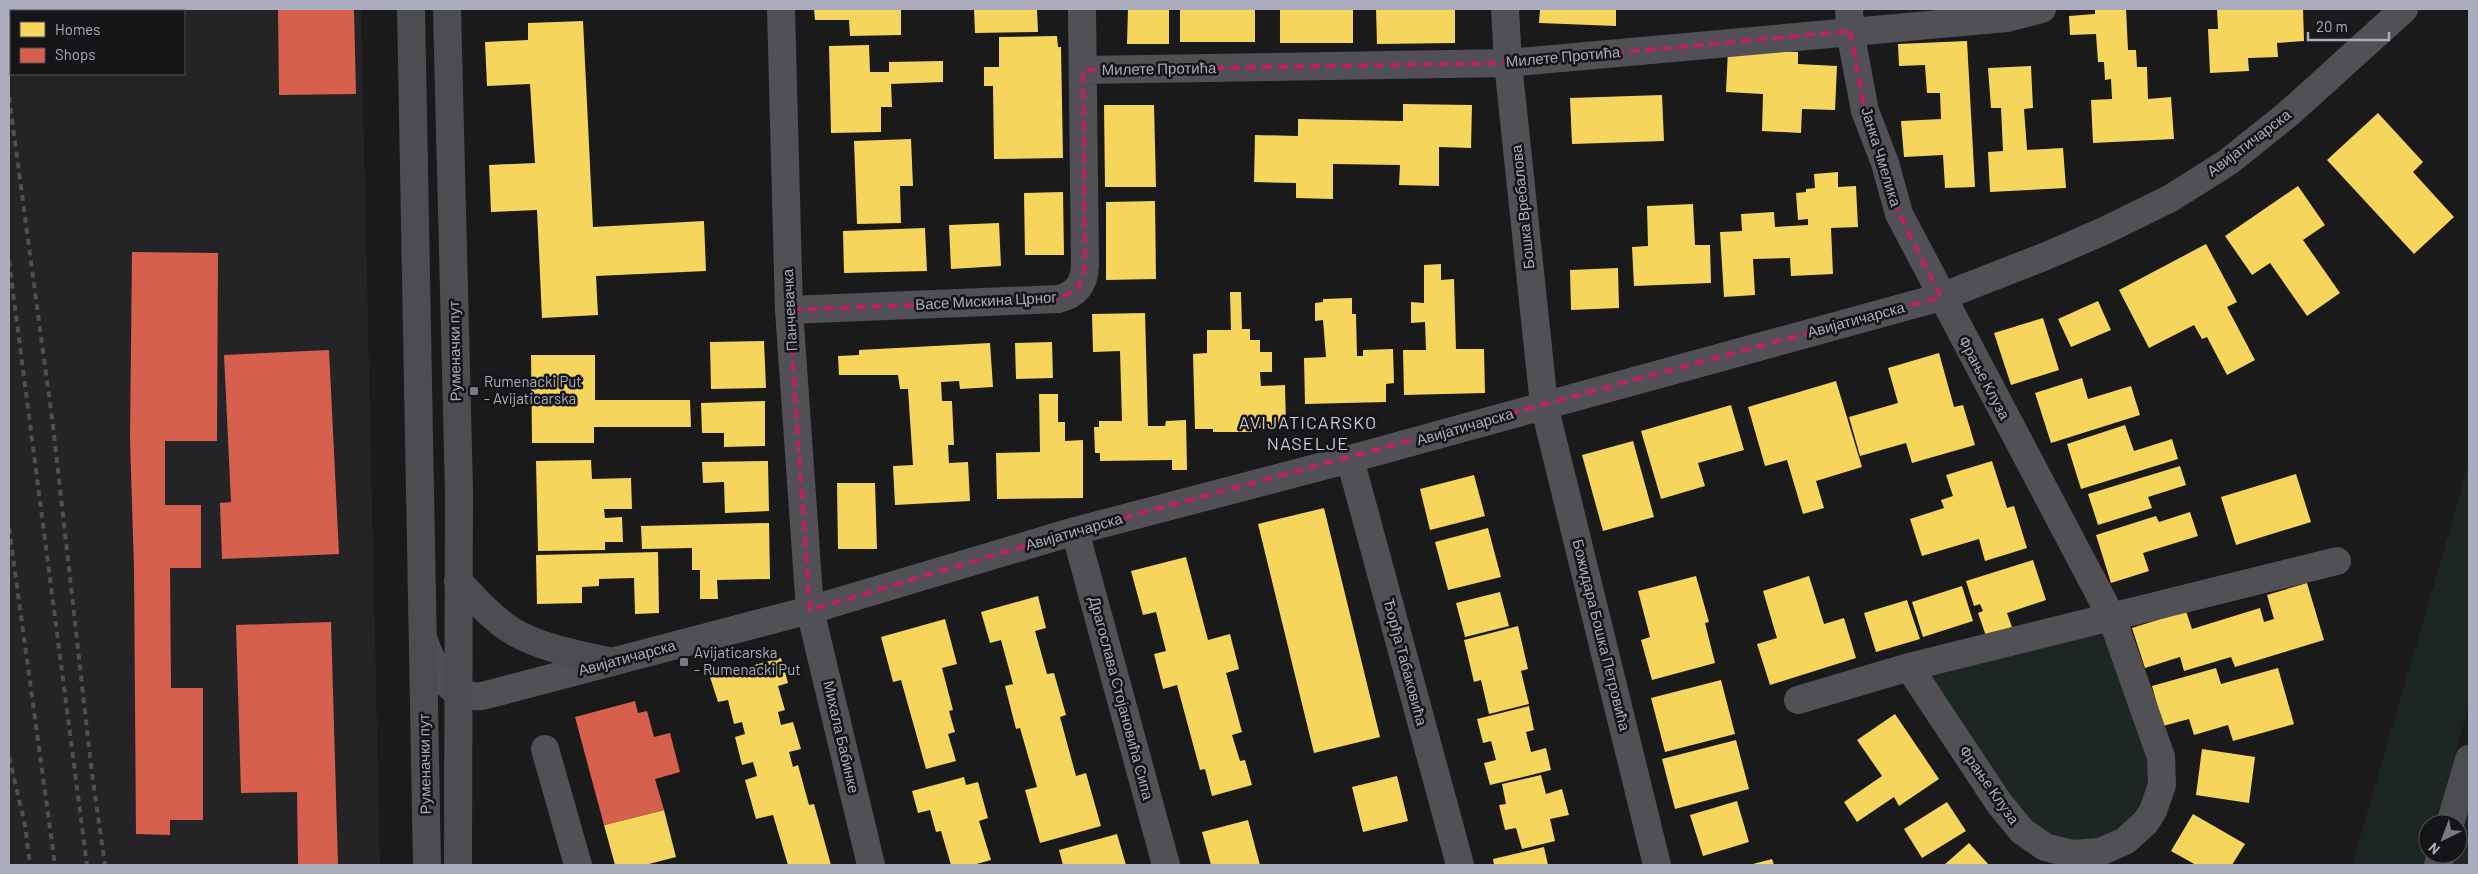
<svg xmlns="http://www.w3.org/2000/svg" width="2478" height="874" viewBox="0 0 2478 874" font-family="Barlow,sans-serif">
<rect width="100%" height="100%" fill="#1a1a1b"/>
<path fill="#242427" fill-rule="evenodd" d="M 9,9 L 361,9 L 380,865 L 9,865 ZM 11,11 L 184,11 L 184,74 L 11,74 Z"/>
<path fill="#1e2621" d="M 2469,464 L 2469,705 L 2435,824 L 2428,824 L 2428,848 L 2423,865 L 2352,865 Z
M 2112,618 L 2161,757 L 2136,833 L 2045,847 L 1909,667 Z
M 2469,810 L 2469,865 L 2453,865 Z"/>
<path fill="#f6d55c" d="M 814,9 L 901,9 L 901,35 L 850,36 L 849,20 L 815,20 Z
M 974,9 L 1037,9 L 1038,32 L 975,33 Z
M 1128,9 L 1169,9 L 1169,44 L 1127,44 Z
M 1180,9 L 1255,9 L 1255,42 L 1180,42 Z
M 1280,9 L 1353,9 L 1353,43 L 1280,43 Z
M 1376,9 L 1455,9 L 1455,43 L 1377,44 Z
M 1540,9 L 1616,9 L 1616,26 L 1539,23 Z
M 2095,9 L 2126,9 L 2128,50 L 2136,50 L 2137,67 L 2147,67 L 2148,99 L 2171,97 L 2174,139 L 2093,143 L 2091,100 L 2112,99 L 2111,79 L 2105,80 L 2104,62 L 2098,62 L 2096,34 L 2070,35 L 2069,16 L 2095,14 Z
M 2217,9 L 2303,9 L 2304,41 L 2277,43 L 2278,57 L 2248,58 L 2249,71 L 2210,73 L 2208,29 L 2218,29 Z
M 583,21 L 593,227 L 704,221 L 706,271 L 596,276 L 598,315 L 542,318 L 537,210 L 491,212 L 489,165 L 535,163 L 530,84 L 487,86 L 485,42 L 528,40 L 528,23 Z
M 1057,36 L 1058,47 L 1061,47 L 1063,158 L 994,159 L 993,86 L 984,86 L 984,67 L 999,67 L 999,37 Z
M 1967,41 L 1975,187 L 1945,188 L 1943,155 L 1904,157 L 1901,121 L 1941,119 L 1940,93 L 1927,93 L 1925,65 L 1899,66 L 1898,44 Z
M 869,45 L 870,72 L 889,72 L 889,62 L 943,61 L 943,82 L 891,84 L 892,107 L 881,107 L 881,132 L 831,133 L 829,46 Z
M 1728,49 L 1798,52 L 1798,64 L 1837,66 L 1835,110 L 1802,109 L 1801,133 L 1762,131 L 1763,94 L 1726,92 Z
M 2031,66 L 2033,108 L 2024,109 L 2027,150 L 2063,148 L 2066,188 L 1990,192 L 1988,152 L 2003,151 L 2001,108 L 1991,108 L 1988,68 Z
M 1662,95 L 1664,141 L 1572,144 L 1570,98 Z
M 1403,104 L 1472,105 L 1471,148 L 1439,147 L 1439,186 L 1399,185 L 1400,165 L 1333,164 L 1333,199 L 1296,198 L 1296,183 L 1254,182 L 1255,135 L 1298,136 L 1298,119 L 1403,121 Z
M 1104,105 L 1154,105 L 1156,187 L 1105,187 Z
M 2378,113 L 2423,162 L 2413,172 L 2454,217 L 2414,254 L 2327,160 Z
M 911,139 L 913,186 L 900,186 L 901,223 L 857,224 L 854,141 Z
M 1838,172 L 1838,187 L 1856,186 L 1858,227 L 1831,228 L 1833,274 L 1791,276 L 1790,258 L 1753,259 L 1755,295 L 1724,297 L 1720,232 L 1742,231 L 1741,214 L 1774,212 L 1775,227 L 1808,225 L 1808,219 L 1798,220 L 1796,193 L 1806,192 L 1806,189 L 1815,188 L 1814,174 Z
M 2298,186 L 2325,225 L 2303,240 L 2340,293 L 2307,316 L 2270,263 L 2252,275 L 2225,236 Z
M 1063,192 L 1064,255 L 1025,255 L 1024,193 Z
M 1155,201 L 1156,279 L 1106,280 L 1106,202 Z
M 1693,204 L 1695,245 L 1710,245 L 1711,283 L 1634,286 L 1632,247 L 1648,246 L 1647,206 Z
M 999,223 L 1001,266 L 951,269 L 949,225 Z
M 925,228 L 927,271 L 844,273 L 843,231 Z
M 2206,244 L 2237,302 L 2227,307 L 2255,360 L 2227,375 L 2207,337 L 2202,339 L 2194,325 L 2149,348 L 2119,290 Z
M 1441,264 L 1441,280 L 1454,279 L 1456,349 L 1484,349 L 1485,393 L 1404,395 L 1403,350 L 1426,350 L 1425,322 L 1411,323 L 1411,302 L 1424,303 L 1424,265 Z
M 1618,268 L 1619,308 L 1571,310 L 1570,270 Z
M 1230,292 L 1241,292 L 1242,329 L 1250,329 L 1250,340 L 1260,340 L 1260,352 L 1272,352 L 1272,372 L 1260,372 L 1261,386 L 1285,385 L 1286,427 L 1252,428 L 1252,432 L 1213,432 L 1213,429 L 1195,429 L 1193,354 L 1207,353 L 1207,330 L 1231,330 Z
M 1352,298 L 1352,314 L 1356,314 L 1357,356 L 1363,356 L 1363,350 L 1393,349 L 1394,383 L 1386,384 L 1386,402 L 1305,404 L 1304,358 L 1326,357 L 1323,320 L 1315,321 L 1315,303 L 1323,302 L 1323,299 Z
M 2098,301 L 2111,330 L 2071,347 L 2058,319 Z
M 1145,313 L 1148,426 L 1165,426 L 1166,421 L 1186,420 L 1187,470 L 1172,470 L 1172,460 L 1100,461 L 1100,453 L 1095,453 L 1094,427 L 1099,427 L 1099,421 L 1122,421 L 1120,351 L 1093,352 L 1092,314 Z
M 2043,318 L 2059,370 L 2011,385 L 1994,333 Z
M 764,341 L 766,388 L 711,389 L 710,342 Z
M 1052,342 L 1053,378 L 1016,379 L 1015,343 Z
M 990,343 L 993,387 L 960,389 L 959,381 L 941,382 L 942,401 L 952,401 L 954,445 L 948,445 L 949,463 L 968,462 L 970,501 L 895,505 L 893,466 L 913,465 L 908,389 L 900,389 L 898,375 L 839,375 L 838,356 L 859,355 L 859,350 Z
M 1939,353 L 1954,407 L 1963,405 L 1975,445 L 1912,463 L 1906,443 L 1860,456 L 1849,417 L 1898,403 L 1888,368 Z
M 531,355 L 595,355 L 595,400 L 690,400 L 691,427 L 594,427 L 594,443 L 532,443 Z
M 2082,378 L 2088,399 L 2131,386 L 2140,415 L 2051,443 L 2035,393 Z
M 1836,381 L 1862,467 L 1816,481 L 1824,508 L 1803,514 L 1787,460 L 1765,466 L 1748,407 Z
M 1039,394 L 1058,394 L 1058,422 L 1065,422 L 1065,441 L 1083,440 L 1083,498 L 997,499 L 996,453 L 1040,452 Z
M 765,401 L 765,446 L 724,447 L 724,433 L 702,433 L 701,403 Z
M 1731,405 L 1744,450 L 1698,463 L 1705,486 L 1661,499 L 1641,431 Z
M 2125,425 L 2134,451 L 2172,439 L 2178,459 L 2081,489 L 2067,444 Z
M 1633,441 L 1654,517 L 1603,531 L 1582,455 Z
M 591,460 L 592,479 L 631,478 L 632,509 L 604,509 L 605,518 L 622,517 L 623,542 L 605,542 L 605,550 L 538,551 L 536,461 Z
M 768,461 L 769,511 L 725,513 L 724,482 L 703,483 L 702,462 Z
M 1992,461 L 2007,508 L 2014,506 L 2027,548 L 1985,561 L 1979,539 L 1922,556 L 1910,519 L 1944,508 L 1941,500 L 1953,496 L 1946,475 Z
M 2180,466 L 2186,485 L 2148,497 L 2152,508 L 2098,525 L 2088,494 Z
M 2296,474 L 2311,522 L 2236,545 L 2221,497 Z
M 1474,475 L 1485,516 L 1430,530 L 1420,489 Z
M 837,483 L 875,483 L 877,549 L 838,549 Z
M 1324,508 L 1380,737 L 1314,753 L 1258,524 Z
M 2190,512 L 2198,536 L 2143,553 L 2149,571 L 2111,583 L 2096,535 L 2156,516 L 2159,522 Z
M 769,523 L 770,579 L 717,580 L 718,599 L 700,599 L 700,570 L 692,570 L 692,548 L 642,549 L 641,526 Z
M 1488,528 L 1501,577 L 1448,590 L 1435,542 Z
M 658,552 L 659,613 L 635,614 L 634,578 L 599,579 L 599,586 L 582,587 L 582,603 L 537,604 L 536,555 Z
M 1186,557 L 1208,640 L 1230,634 L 1239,669 L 1226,673 L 1242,732 L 1232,735 L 1240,761 L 1245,760 L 1252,785 L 1212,796 L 1205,769 L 1200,770 L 1177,685 L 1163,689 L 1154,654 L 1166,651 L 1156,612 L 1143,615 L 1131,571 Z
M 2033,560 L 2046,600 L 2007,613 L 2012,627 L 1986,636 L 1978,613 L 1983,611 L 1980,604 L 1974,606 L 1966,581 Z
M 1696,576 L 1709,622 L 1705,623 L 1715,663 L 1652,680 L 1641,640 L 1650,637 L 1638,591 Z
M 1809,576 L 1824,624 L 1844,618 L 1856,658 L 1770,685 L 1757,644 L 1777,638 L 1763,591 Z
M 2307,583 L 2324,640 L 2235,667 L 2231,657 L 2184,671 L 2180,657 L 2145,668 L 2132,628 L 2186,611 L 2192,629 L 2260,608 L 2264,622 L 2274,619 L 2267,595 Z
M 1962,586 L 1973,621 L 1923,637 L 1912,602 Z
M 1500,592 L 1509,626 L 1465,637 L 1456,603 Z
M 1038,596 L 1046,628 L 1035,631 L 1047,674 L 1054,673 L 1066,715 L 1060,717 L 1076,776 L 1086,773 L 1101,826 L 1040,843 L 1025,790 L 1037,787 L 1020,728 L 1016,729 L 1005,686 L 1013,684 L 1001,640 L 990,643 L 981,612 Z
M 1907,600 L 1920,639 L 1876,652 L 1864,613 Z
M 945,619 L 957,664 L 942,668 L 953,710 L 949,711 L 955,732 L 948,734 L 956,761 L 926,769 L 901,680 L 893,682 L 881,637 Z
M 1518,626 L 1528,669 L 1521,671 L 1529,704 L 1489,714 L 1481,680 L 1474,682 L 1464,640 Z
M 781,658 L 788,683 L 778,686 L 785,710 L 778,712 L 781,725 L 793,722 L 801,749 L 789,752 L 793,767 L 798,765 L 809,805 L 814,804 L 831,865 L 788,865 L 773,815 L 756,819 L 745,780 L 757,776 L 753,762 L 742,765 L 735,737 L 745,734 L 742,722 L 734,724 L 728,700 L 718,702 L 710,677 Z
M 2216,668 L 2221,684 L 2278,668 L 2294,724 L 2233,741 L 2228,725 L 2194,735 L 2189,719 L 2163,726 L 2152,686 Z
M 1721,680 L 1735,734 L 1665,752 L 1651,698 Z
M 1529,706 L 1534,730 L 1526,732 L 1531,752 L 1546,748 L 1551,770 L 1490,785 L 1484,763 L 1496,760 L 1491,741 L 1483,743 L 1477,719 Z
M 1895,714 L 1939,779 L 1899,806 L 1894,797 L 1857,822 L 1844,802 L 1882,776 L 1857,740 Z
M 1736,740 L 1749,789 L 1675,809 L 1662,759 Z
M 2202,749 L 2255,757 L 2249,803 L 2196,795 Z
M 1541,775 L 1546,794 L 1562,789 L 1569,815 L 1550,819 L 1555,841 L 1522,849 L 1516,828 L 1505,830 L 1499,805 L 1506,804 L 1502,784 Z
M 1397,776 L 1408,821 L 1363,832 L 1352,787 Z
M 964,777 L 966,785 L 978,782 L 988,818 L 979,821 L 991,860 L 973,865 L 951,865 L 941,831 L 936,832 L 930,810 L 918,813 L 912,791 Z
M 1737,801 L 1749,842 L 1703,856 L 1690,815 Z
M 1947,802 L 1966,831 L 1922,858 L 1904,829 Z
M 664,810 L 676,857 L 645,865 L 615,865 L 604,825 Z
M 2193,814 L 2245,844 L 2232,865 L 2196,865 L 2171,851 Z
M 1248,820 L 1260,865 L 1211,865 L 1202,832 Z
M 1117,834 L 1126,865 L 1063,865 L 1059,850 Z
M 1969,843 L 1989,865 L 1944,865 Z
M 1544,847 L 1548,865 L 1494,865 L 1493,859 Z
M 1772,859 L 1774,865 L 1749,865 Z"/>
<path fill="#d6604d" d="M 278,9 L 354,9 L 356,94 L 279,95 Z
M 132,252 L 218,253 L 217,441 L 165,441 L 165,505 L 201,505 L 201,568 L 170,568 L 171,688 L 203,688 L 203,820 L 170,820 L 170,835 L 136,834 L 134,568 L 130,440 Z
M 329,350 L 339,554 L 222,559 L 220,503 L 231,502 L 224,355 Z
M 331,622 L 338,865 L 298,865 L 297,792 L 241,793 L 236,625 Z
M 635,701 L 638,713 L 647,711 L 654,737 L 670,733 L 680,772 L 655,779 L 664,810 L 604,825 L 575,717 Z"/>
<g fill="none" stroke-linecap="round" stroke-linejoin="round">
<path stroke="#505055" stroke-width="28" d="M 781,9 L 789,310 L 810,610 L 871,865
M 1505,9 L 1508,63 L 1544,405 L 1657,865
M 1849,9 L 1850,31 L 1865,111 L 1885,163 L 1899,214 L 2112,618 L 2161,757 L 2162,785 L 2153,811 L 2145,823 L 2125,841 L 2100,852 L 2072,854 L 2045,847 L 2022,831 L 1999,803 L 1909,667
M 1083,70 L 1508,63 L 2007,18 L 2042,9
M 789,310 L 1058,299 C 1076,295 1084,284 1085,266 L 1082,9
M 1350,459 L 1460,865
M 1075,531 L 1166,865
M 423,638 C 433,666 447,700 482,696 L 810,610 L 1075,531 L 1350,459 L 1941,297 L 2046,256 L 2106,230 L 2171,198 L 2228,162 L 2288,114 L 2404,9
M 1798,700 L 1909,667 L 2337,561
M 545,749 L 578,865"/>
<path stroke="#4c4d51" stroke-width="28" d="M 411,9 L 427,865
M 447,9 L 459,489 L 458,865
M 458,581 C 474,598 490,616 509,629 C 536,647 580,655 612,662
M 2450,824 L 2469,759
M 2438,865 L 2441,854"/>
<path stroke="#4f4f54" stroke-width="4" stroke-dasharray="6 5" stroke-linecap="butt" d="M 9,97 L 53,426 L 92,774 L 105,865
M 9,261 L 87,865
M 9,528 L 55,865
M 9,757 L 25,825 L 30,865"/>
</g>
<path fill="none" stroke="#c11f60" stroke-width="4" stroke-dasharray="10 6" stroke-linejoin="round" d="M 1850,31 L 1865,111 L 1899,214 L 1941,297 L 1075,531 L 810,610 L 789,310 L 1058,299 L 1078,289 L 1085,266 L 1083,70 L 1508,63 Z"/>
<g fill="#787984" stroke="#151417" stroke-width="2">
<rect x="469" y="386" width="10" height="10" rx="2.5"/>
<rect x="679" y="657" width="10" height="10" rx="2.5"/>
</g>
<g text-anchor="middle" stroke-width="5" stroke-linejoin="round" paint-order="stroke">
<g font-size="15" fill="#abacbd" stroke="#151417">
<text transform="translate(1563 57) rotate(-5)" y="5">Милете Протића</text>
<text transform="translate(1159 69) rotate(-1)" y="5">Милете Протића</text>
<text transform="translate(2249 143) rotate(-37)" y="5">Авијатичарска</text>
<text transform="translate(1881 157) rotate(73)" y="5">Јанка Чмелика</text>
<text transform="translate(1523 207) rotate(-96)" y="5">Бошка Вребалова</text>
<text transform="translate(986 301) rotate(-3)" y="5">Васе Мискина Црног</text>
<text transform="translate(790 310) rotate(-93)" y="5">Панчевачка</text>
<text transform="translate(1856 320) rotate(-15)" y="5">Авијатичарска</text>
<text transform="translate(455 351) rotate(-91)" y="5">Руменачки пут</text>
<text transform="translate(1984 378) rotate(62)" y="5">Фрање Клуза</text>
<text transform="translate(1465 427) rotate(-16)" y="5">Авијатичарска</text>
<text transform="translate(1074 532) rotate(-16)" y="5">Авијатичарска</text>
<text transform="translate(1601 635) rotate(76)" y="5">Божидара Бошка Петровића</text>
<text transform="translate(627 658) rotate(-15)" y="5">Авијатичарска</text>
<text transform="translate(1405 662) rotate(75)" y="5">Ђорђа Табаковића</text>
<text transform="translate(1121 698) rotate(75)" y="5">Драгослава Стојановића Сипа</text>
<text transform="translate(841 737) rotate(77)" y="5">Михала Бабинке</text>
<text transform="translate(425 764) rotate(-91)" y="5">Руменачки пут</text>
<text transform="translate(1989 785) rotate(55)" y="5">Фрање Клуза</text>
</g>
<g font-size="15" fill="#abacbd" stroke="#151417" text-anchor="start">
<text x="484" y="387">Rumenacki Put<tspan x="484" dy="17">- Avijaticarska</tspan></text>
<text x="694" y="658">Avijaticarska<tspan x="694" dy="17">- Rumenacki Put</tspan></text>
</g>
<g font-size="18" letter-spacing="1" fill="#cccdd8" stroke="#151417">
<text x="1308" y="429">AVIJATICARSKO<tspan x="1308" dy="21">NASELJE</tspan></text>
</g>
</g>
<rect width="2478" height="874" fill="none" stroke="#abacbd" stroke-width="20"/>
<rect x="10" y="10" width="175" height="65" fill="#151417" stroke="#515159"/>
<rect x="20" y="22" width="25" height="15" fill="#f6d55c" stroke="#515159"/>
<text x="55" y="35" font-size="15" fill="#abacbd">Homes</text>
<rect x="20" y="48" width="25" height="15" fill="#d6604d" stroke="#515159"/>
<text x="55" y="60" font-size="15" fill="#abacbd">Shops</text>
<g transform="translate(2443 839) rotate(222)"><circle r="24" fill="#151417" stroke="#515159"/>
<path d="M0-4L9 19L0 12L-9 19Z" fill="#787984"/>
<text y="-8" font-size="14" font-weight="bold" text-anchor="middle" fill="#abacbd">N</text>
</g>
<path d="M2308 32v8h81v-8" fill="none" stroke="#abacbd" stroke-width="2.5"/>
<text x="2316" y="32" font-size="15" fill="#abacbd" stroke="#151417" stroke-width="4" paint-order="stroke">20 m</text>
</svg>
